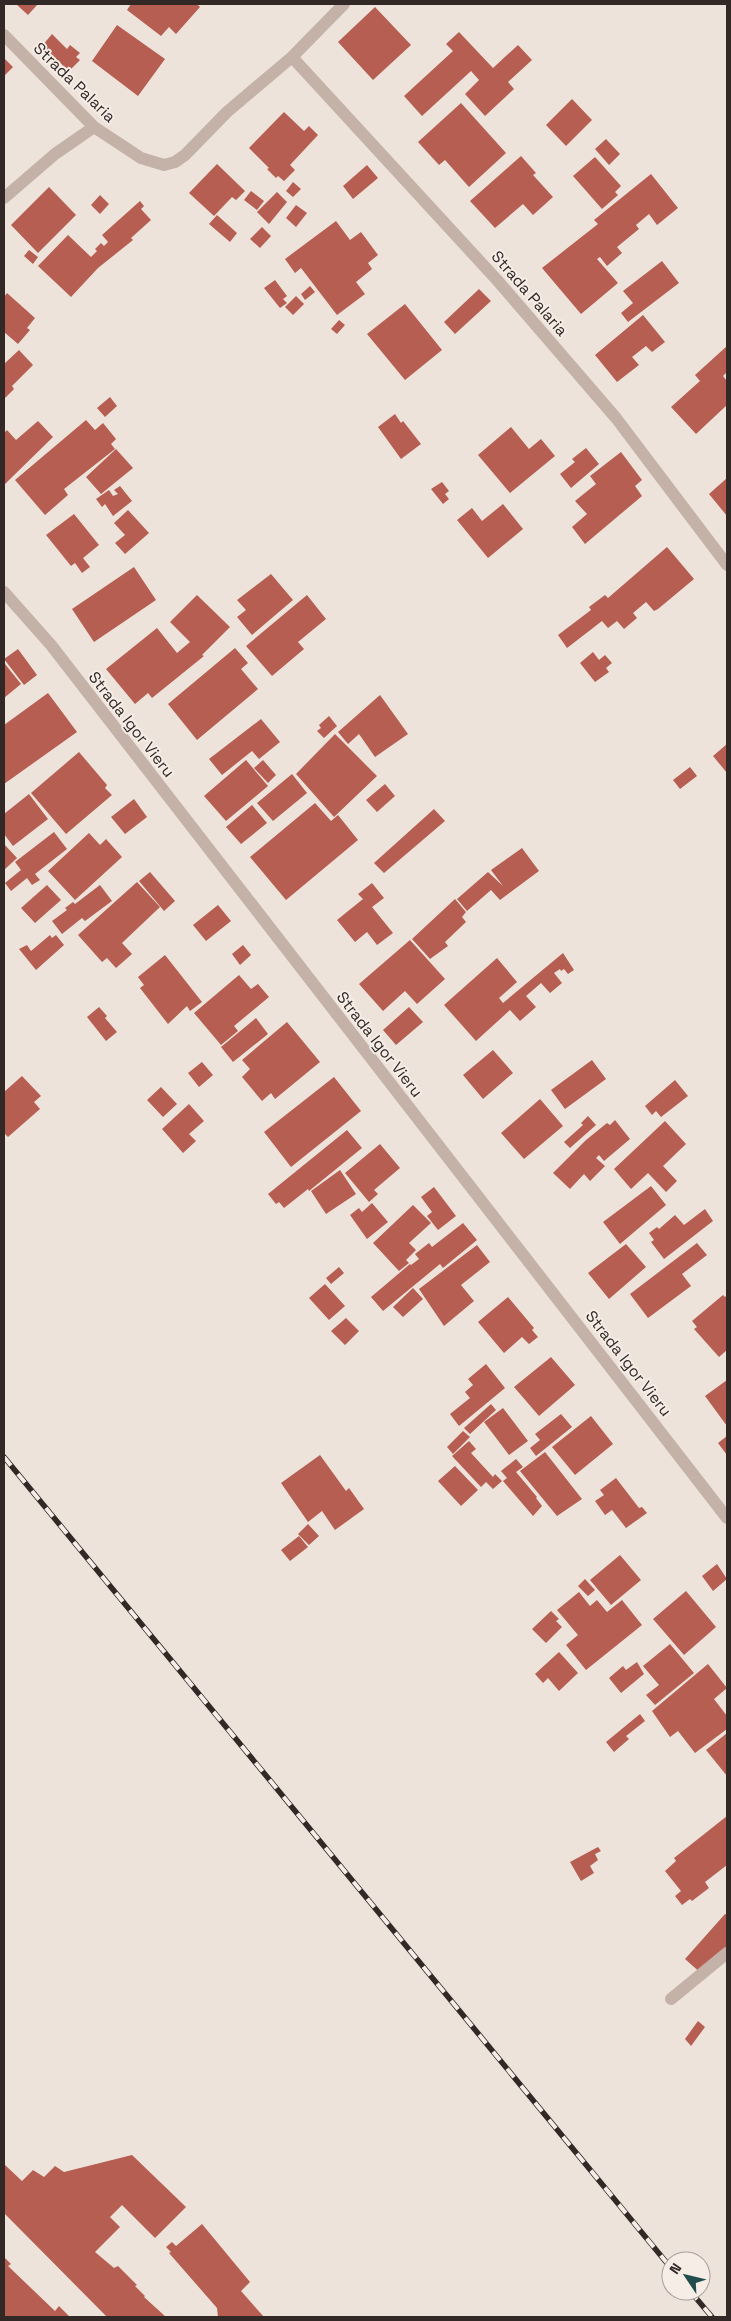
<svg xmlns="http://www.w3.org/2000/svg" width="731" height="2321" viewBox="0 0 731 2321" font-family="'Space Grotesk',sans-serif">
<rect width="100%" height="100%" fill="#eee3db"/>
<path fill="#b55e51" d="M 16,4 L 38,4 L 28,15 Z
M 131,4 L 197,4 L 200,7 L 176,34 L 169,27 L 161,36 L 127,10 Z
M 375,7 L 411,45 L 373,80 L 338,42 Z
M 117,25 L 165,59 L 138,96 L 92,61 Z
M 459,32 L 493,68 L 518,45 L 532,60 L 508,82 L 514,89 L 485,116 L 465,94 L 479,80 L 471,71 L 422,116 L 404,96 L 453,51 L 446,44 Z
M 52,34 L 67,49 L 70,45 L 80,53 L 76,57 L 80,60 L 69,71 L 42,46 Z
M 4,58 L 13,67 L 4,76 Z
M 572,99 L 592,120 L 566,146 L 546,125 Z
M 461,103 L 506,153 L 469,187 L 445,160 L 439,165 L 418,142 Z
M 284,112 L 304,131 L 309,126 L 318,135 L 290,165 L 295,170 L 284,181 L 278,176 L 276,178 L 267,169 L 269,168 L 249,148 Z
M 606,139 L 620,154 L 609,165 L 595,149 Z
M 521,156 L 536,173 L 533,175 L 553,197 L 533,215 L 523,204 L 495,228 L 470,201 Z
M 595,157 L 621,186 L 615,192 L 618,195 L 602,209 L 573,176 Z
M 217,164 L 245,191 L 236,200 L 232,197 L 214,216 L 189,193 Z
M 367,165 L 378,178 L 353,199 L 343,186 Z
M 651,174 L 678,208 L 657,225 L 649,214 L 636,225 L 639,229 L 617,247 L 622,253 L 607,266 L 600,257 L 597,259 L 618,283 L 581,314 L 542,268 L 598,224 L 594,220 Z
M 293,182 L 301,189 L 293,197 L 286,191 Z
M 49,187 L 76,215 L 38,253 L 11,225 Z
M 251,191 L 264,201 L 257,210 L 244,200 Z
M 277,192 L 287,202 L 269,224 L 257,212 Z
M 100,195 L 109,204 L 100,214 L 91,205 Z
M 140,201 L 144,206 L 141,209 L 151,220 L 131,238 L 133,240 L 98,268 L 71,297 L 38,266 L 68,235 L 91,257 L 97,251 L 95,249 L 101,243 L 104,246 L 108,242 L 102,235 Z
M 296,205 L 307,213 L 296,227 L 286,218 Z
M 217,215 L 237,233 L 230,242 L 209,224 Z
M 336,221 L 350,240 L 361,232 L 378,255 L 368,263 L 372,269 L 356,282 L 365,294 L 337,315 L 301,268 L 295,273 L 285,259 Z
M 262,227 L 271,236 L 260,248 L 250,239 Z
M 29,250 L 38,257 L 33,264 L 24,256 Z
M 662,261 L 679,283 L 628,322 L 621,313 L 633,303 L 623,291 Z
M 275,280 L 287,296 L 283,299 L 287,303 L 280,308 L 264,288 Z
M 310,286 L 315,292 L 305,300 L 301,294 Z
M 479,289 L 491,301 L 455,334 L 444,322 Z
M 7,293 L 35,318 L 27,328 L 30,330 L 18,344 L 4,332 L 4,297 Z
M 296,296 L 304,304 L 293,315 L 285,307 Z
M 405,304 L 442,350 L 405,380 L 367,334 Z
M 643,315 L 665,342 L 652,352 L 646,346 L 632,357 L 639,365 L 617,382 L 595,355 Z
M 339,320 L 345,325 L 337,334 L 331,329 Z
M 727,346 L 727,372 L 723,376 L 727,381 L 727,405 L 696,434 L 671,407 L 700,381 L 695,375 Z
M 19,350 L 33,365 L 12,386 L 14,389 L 4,399 L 4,364 Z
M 110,397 L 117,406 L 105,417 L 97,408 Z
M 395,414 L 401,423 L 403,421 L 421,444 L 401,459 L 378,427 Z
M 86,420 L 95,430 L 103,423 L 116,439 L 111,444 L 115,449 L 64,489 L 68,495 L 45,515 L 15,480 Z
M 38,421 L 53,437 L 4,485 L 4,433 L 7,430 L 16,440 Z
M 511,427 L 529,449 L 541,439 L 555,456 L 510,493 L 478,455 Z
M 586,448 L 599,464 L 571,488 L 560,474 L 575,462 L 572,459 Z
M 116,449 L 133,468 L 101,494 L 86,477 Z
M 621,452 L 642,480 L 635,486 L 642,496 L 585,544 L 572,527 L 587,514 L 575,501 L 596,484 L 590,476 Z
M 727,478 L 727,516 L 709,494 Z
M 442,482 L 449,491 L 445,494 L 449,499 L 443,504 L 431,489 Z
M 120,486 L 132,501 L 113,516 L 105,504 L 102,507 L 96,499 L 109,490 L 113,496 L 118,494 L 114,490 Z
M 503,504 L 523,529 L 488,558 L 457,520 L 472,508 L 482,521 Z
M 128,510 L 149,533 L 125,554 L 115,543 L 125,535 L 114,523 Z
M 74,514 L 99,545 L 83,558 L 90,567 L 82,573 L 75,563 L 71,566 L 46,535 Z
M 667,547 L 694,579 L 658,609 L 654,611 L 646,602 L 633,613 L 637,618 L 624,629 L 617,621 L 608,628 L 602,621 L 567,648 L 558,635 L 591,610 L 589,607 L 605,595 L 608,598 Z
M 134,567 L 156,600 L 94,642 L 72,609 Z
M 271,574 L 293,600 L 252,635 L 237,617 L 246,610 L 237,600 Z
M 197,595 L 230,627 L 202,655 L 204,656 L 152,698 L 148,693 L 135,704 L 106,669 L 157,628 L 177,653 L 190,642 L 170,622 Z
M 307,595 L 326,619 L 298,642 L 304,649 L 272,676 L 246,646 Z
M 235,648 L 248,663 L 241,669 L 258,689 L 197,740 L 168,704 Z
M 18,649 L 37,675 L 24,685 L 4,659 Z
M 593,652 L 599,660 L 605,655 L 612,663 L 606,668 L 609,672 L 595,682 L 580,663 Z
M 5,664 L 21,684 L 4,698 L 4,665 Z
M 48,693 L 77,732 L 4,784 L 4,725 Z
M 380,695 L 408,734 L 375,757 L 359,734 L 348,744 L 338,732 Z
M 329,716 L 337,726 L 324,738 L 317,731 L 321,728 L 319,725 Z
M 261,719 L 280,742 L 259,759 L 252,751 L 222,775 L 209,759 Z
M 335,734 L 377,776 L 334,817 L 296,774 Z
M 727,744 L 727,773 L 713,756 Z
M 79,752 L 107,785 L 105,788 L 112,795 L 66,834 L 31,793 Z
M 246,760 L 268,786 L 226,821 L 204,796 Z
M 263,760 L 276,775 L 268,783 L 254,768 Z
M 690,767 L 697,776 L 680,789 L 673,780 Z
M 292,774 L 307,793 L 273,821 L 257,803 Z
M 385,784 L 395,796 L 377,812 L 366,800 Z
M 29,794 L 48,819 L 13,846 L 4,834 L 4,814 Z
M 134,799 L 147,817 L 125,834 L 111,817 Z
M 315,803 L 331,821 L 338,815 L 358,840 L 286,900 L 250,857 Z
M 252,805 L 267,823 L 241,844 L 226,827 Z
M 434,809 L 445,821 L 384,873 L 374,863 Z
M 54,832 L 67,849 L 35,874 L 40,880 L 32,885 L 27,878 L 11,891 L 5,883 L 21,870 L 15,862 Z
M 89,833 L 100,845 L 106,839 L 122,857 L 75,900 L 48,871 Z
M 4,844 L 17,858 L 4,870 Z
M 522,848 L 539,871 L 500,900 L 491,890 L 467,911 L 457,899 L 488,872 L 503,886 L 491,870 Z
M 150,872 L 175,901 L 164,911 L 139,881 Z
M 137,882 L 160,907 L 122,943 L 132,954 L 116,968 L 107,958 L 102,962 L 78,935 Z
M 372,883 L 384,898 L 372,907 L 393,933 L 377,945 L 367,932 L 355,942 L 337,920 L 363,899 L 358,894 Z
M 47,885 L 61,900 L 35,923 L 21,908 Z
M 100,885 L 112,901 L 85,921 L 82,918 L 62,934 L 52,921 L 67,910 L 65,908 L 73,902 L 75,904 Z
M 455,899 L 466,912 L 462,917 L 466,922 L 445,942 L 448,946 L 430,959 L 412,939 Z
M 218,905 L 231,921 L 206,941 L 193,925 Z
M 50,935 L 52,938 L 56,935 L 64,945 L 36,970 L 19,949 L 27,945 L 31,951 Z
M 410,940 L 445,979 L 417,1004 L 405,991 L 383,1011 L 359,984 Z
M 243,945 L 251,955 L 240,965 L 232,954 Z
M 563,953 L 574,970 L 568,974 L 564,969 L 561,971 L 560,969 L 554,973 L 562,983 L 550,993 L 541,983 L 526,996 L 536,1007 L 520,1021 L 510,1010 L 476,1041 L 444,1005 L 497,958 L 517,982 L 499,998 L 503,1003 Z
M 165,955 L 202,1002 L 190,1011 L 187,1006 L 168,1024 L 140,988 L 144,985 L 138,977 Z
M 239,975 L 251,989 L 258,984 L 269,997 L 234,1026 L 238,1031 L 221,1045 L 194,1013 Z
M 99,1007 L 107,1016 L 105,1018 L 117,1032 L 106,1041 L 87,1017 Z
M 409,1007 L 423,1022 L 396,1045 L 383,1030 Z
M 256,1018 L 268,1034 L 233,1062 L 221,1047 Z
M 287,1022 L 320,1062 L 275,1099 L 271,1093 L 262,1101 L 242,1077 L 250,1069 L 242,1060 Z
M 493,1050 L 513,1073 L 483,1099 L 463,1075 Z
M 592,1060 L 606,1079 L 565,1109 L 551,1090 Z
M 202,1062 L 213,1075 L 199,1087 L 188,1073 Z
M 22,1076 L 41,1096 L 34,1102 L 40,1109 L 8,1137 L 4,1133 L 4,1092 Z
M 334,1077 L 361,1111 L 291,1167 L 264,1132 Z
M 675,1080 L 688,1096 L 661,1117 L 656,1111 L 652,1115 L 645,1106 Z
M 161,1087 L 177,1104 L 163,1117 L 147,1100 Z
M 540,1099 L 563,1126 L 524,1159 L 501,1133 Z
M 189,1104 L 204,1121 L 189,1134 L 196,1141 L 183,1153 L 162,1129 Z
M 588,1116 L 596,1125 L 570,1148 L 564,1142 L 583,1125 L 581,1123 Z
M 615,1120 L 630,1139 L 604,1161 L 599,1155 L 596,1158 L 605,1166 L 590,1181 L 584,1174 L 570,1189 L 553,1173 L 586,1140 L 607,1123 L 610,1125 Z
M 665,1121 L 686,1144 L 663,1166 L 677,1181 L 666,1192 L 648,1173 L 631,1189 L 614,1169 Z
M 347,1130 L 362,1148 L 309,1191 L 308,1189 L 284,1208 L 279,1202 L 276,1204 L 268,1194 Z
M 380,1144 L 400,1168 L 374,1190 L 378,1194 L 369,1202 L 345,1173 Z
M 340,1170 L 356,1194 L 326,1214 L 311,1191 Z
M 651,1186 L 666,1205 L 620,1244 L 603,1222 Z
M 434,1187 L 456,1216 L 438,1230 L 427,1216 L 432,1212 L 421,1197 Z
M 372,1203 L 388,1222 L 367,1239 L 350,1215 L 359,1208 L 362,1212 Z
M 413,1205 L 431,1223 L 409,1243 L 416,1250 L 406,1260 L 409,1263 L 399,1271 L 373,1243 Z
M 705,1209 L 713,1221 L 664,1259 L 651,1242 L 654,1240 L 649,1233 L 657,1227 L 659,1229 L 675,1215 L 684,1225 Z
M 463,1223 L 477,1240 L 443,1268 L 440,1264 L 383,1311 L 371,1297 L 410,1264 L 417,1272 L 411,1265 L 419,1259 L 415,1254 L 429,1243 L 432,1247 Z
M 697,1243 L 707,1255 L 682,1274 L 691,1286 L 648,1318 L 630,1294 Z
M 626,1244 L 646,1267 L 609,1299 L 588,1273 Z
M 477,1245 L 490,1262 L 461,1285 L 474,1301 L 444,1326 L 419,1289 Z
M 339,1267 L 344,1273 L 331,1284 L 326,1278 Z
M 325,1284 L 345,1306 L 329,1320 L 309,1298 Z
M 413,1288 L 423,1299 L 403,1317 L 393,1307 Z
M 723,1295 L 725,1297 L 727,1295 L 727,1350 L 719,1357 L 694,1329 L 697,1327 L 692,1321 Z
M 508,1297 L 534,1328 L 532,1330 L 538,1337 L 529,1344 L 522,1337 L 504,1353 L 478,1322 Z
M 346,1318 L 359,1331 L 345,1345 L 331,1331 Z
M 551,1357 L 575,1385 L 539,1416 L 514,1387 Z
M 486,1364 L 505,1388 L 459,1426 L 450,1414 L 470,1398 L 465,1392 L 473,1385 L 468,1379 Z
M 727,1380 L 727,1426 L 705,1396 Z
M 491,1404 L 496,1410 L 470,1434 L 464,1428 Z
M 503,1408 L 528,1441 L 509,1455 L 484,1422 Z
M 561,1414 L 572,1427 L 536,1456 L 530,1448 L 540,1440 L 535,1434 Z
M 591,1416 L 613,1444 L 575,1475 L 552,1447 Z
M 463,1431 L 470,1437 L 453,1454 L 447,1447 Z
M 727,1436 L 727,1455 L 718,1443 Z
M 469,1441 L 476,1449 L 471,1453 L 493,1477 L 495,1474 L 502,1481 L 493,1489 L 486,1482 L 481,1487 L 452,1456 Z
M 545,1452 L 582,1499 L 557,1516 L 520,1471 Z
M 320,1455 L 346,1491 L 349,1488 L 364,1509 L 335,1530 L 322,1511 L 308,1522 L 281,1483 Z
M 516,1459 L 523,1467 L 516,1472 L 537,1497 L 536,1498 L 542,1506 L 533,1516 L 503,1481 L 507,1478 L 501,1471 Z
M 455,1466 L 478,1490 L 461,1506 L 438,1481 Z
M 616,1478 L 639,1508 L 642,1507 L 647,1513 L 626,1528 L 612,1510 L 605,1515 L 595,1501 L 604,1495 L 600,1490 Z
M 308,1524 L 319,1536 L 309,1545 L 298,1534 Z
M 299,1536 L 308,1547 L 290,1561 L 281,1550 Z
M 620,1555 L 641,1580 L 611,1605 L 590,1580 Z
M 717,1564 L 727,1579 L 713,1591 L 702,1576 Z
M 585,1579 L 595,1590 L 588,1596 L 578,1586 Z
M 686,1591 L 716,1627 L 684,1655 L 653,1619 Z
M 579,1592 L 590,1606 L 597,1600 L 607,1612 L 622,1600 L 642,1625 L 586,1670 L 566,1645 L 578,1635 L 557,1610 Z
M 551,1611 L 559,1619 L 556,1621 L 562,1627 L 546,1643 L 532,1629 Z
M 670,1644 L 694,1673 L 655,1705 L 646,1695 L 659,1685 L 643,1666 Z
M 559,1652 L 578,1673 L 559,1691 L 548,1678 L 543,1683 L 535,1674 Z
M 637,1662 L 644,1674 L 621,1693 L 609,1678 L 623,1666 L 626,1670 Z
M 708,1664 L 727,1688 L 714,1699 L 727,1716 L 727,1729 L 695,1753 L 678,1731 L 670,1737 L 652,1711 Z
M 640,1714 L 645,1721 L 626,1736 L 629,1739 L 614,1752 L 606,1742 Z
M 727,1733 L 727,1776 L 706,1750 Z
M 727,1816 L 727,1865 L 705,1882 L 709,1888 L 692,1901 L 690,1899 L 682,1905 L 675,1896 L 681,1891 L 665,1871 L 676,1861 L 674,1858 Z
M 598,1847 L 601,1851 L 595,1854 L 598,1860 L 590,1866 L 594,1873 L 581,1881 L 570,1862 Z
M 725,1914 L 727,1915 L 727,1949 L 703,1975 L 685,1959 Z
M 698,2021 L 705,2027 L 691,2046 L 685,2039 Z
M 132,2155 L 186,2207 L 155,2238 L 122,2205 L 110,2217 L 120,2227 L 95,2252 L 114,2268 L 118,2266 L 137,2285 L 135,2286 L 145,2296 L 144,2297 L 166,2317 L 107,2317 L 4,2213 L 4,2164 L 22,2181 L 33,2170 L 44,2177 L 55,2166 L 64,2172 Z
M 202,2224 L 250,2282 L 241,2291 L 264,2317 L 218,2317 L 217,2308 L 169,2253 L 171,2252 L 166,2247 L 172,2242 L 176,2246 Z
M 4,2257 L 11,2264 L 8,2266 L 55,2311 L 59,2306 L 70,2317 L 4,2317 Z"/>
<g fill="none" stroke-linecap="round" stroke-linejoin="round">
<path stroke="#c4b2a8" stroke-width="12" d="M 4,35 L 94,127 L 141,158 L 164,165 L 175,162 L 185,155 L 227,112 L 292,57 L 344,4
M 292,57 L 497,280 L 616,418 L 727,565
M 4,198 L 55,154 L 94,127
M 4,592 L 51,645 L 727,1518
M 671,1999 L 727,1953"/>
<defs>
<path id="rail" d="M 4,1457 L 671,2268
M 690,2291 L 712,2317"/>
</defs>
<use href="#rail" stroke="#322927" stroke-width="5.5"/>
<use href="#rail" stroke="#f6ede6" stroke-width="4" stroke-dasharray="11" stroke-linecap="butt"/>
</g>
<g text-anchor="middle" stroke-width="4" stroke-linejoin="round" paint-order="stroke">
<g font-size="16" fill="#322927" stroke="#f6ede6">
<text transform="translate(75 82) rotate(44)" y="6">Strada Palaria</text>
<text transform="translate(530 293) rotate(49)" y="6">Strada Palaria</text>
<text transform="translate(132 724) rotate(52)" y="6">Strada Igor Vieru</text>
<text transform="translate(380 1044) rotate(52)" y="6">Strada Igor Vieru</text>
<text transform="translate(629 1363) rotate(52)" y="6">Strada Igor Vieru</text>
</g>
</g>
<rect width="731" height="2321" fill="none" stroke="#322927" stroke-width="10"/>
<g transform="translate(686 2276) rotate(305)"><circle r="24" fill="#f6ede6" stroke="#a89f9a"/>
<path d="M0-4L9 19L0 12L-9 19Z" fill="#234d4c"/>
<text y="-8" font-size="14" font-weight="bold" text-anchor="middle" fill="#322927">N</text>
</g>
</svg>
